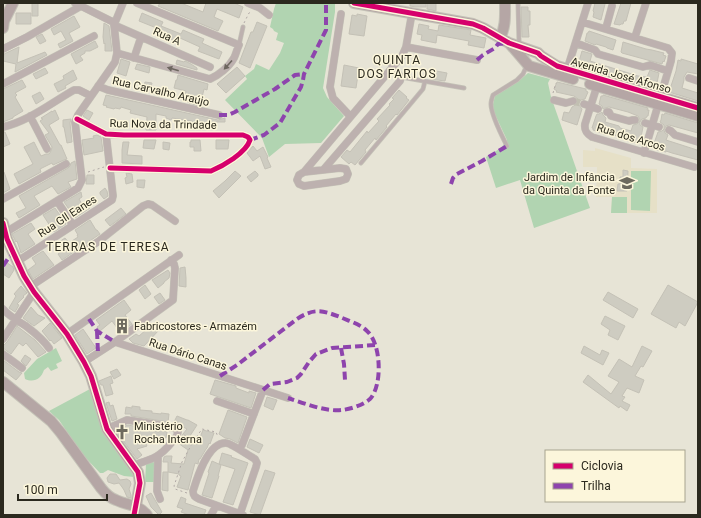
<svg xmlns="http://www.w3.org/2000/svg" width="701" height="518" viewBox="0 0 701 518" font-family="Roboto,sans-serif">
<rect width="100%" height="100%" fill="#e7e4d6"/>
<path fill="#e6e0c7" d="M 595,148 L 631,158 L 631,168 L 657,169 L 657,213 L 611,213 L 612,197 L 596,197 L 597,167 L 583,167 L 583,150 L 595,151 Z"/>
<path fill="#b1d4b1" d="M 276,3 L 320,3 L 335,4 L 335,12 L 323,88 L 327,97 L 344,116 L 321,143 L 285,144 L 269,157 L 262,138 L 225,100 L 247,79 L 245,76 L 254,69 L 256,64 L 269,70 L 280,53 L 284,43 L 276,40 L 278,33 L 274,31 L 273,29 L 270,27 L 274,9 Z
M 528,73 L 550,79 L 548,83 L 551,97 L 590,208 L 534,228 L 520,180 L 496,188 L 486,157 L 501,148 L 507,140 L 492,108 L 495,96 L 519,81 Z
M 631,171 L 651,171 L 650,211 L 631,210 Z
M 612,197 L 627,197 L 627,213 L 611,213 Z
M 56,348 L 62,361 L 56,364 L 58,368 L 51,371 L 48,367 L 44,370 C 41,379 34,383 25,379 L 24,373 L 37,359 Z
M 90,389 L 124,459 L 123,460 L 132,472 L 134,477 L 124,476 L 108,470 L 103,473 L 100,473 L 82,454 L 59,420 L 49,411 Z
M 153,462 L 155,463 L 155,482 L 145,482 L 146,464 Z"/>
<path fill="#ceccc1" stroke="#c4c1b6" d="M 32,3 L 38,3 L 38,16 L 32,16 Z
M 160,3 L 181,3 L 203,12 L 206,3 L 234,3 L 243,7 L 239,18 L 217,9 L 214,17 L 223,21 L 218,31 L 158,6 Z
M 410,3 L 426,3 L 426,7 L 416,7 L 410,6 Z
M 427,3 L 436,3 L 436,11 L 427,9 Z
M 595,3 L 605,3 L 605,4 L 601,20 L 593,17 L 594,12 L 593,11 Z
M 621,3 L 631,3 L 626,21 L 624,21 L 623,24 L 621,24 L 620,25 L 614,24 Z
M 521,7 L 528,7 L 528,11 L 530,11 L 530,25 L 528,25 L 529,37 L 522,37 Z
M 16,13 L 31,13 L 31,24 L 16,24 Z
M 142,13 L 163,22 L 161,26 L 181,34 L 183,30 L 204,39 L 202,43 L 222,52 L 219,59 L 198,51 L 200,47 L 180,38 L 178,42 L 157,34 L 159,29 L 139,21 Z
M 357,14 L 367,16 L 364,36 L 349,34 L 352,15 L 357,16 Z
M 74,16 L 80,27 L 69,33 L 73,41 L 60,48 L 58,44 L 66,40 L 61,31 L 54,35 L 51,29 Z
M 257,22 L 267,26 L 250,68 L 239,63 L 251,32 L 253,32 Z
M 104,23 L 109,26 L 112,51 L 105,51 L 105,43 L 104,44 L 103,37 Z
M 419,24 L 429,26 L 428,29 L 438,31 L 439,25 L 471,30 L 470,35 L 486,38 L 484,48 L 468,45 L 469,41 L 437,35 L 436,43 L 421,40 L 422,35 L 417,34 Z
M 589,31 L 616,40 L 613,50 L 607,48 L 606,47 L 596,44 L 595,45 L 585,41 L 587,33 L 588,33 Z
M 42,34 L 46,41 L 40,44 L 36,37 Z
M 95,41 L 98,47 L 90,51 L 85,51 L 85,53 L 80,56 L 83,60 L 76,64 L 71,54 Z
M 623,42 L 646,49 L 652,50 L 664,53 L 663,55 L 666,56 L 664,62 L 663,61 L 662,64 L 622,53 L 621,52 Z
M 19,47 L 17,63 L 45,52 L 47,55 L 15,72 L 16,64 L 3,61 L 4,54 Z
M 582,51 L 592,54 L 590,61 L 638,76 L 647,77 L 650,70 L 659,73 L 656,88 L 654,87 L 654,88 L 579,66 L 578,65 Z
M 121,59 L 130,62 L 126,76 L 117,73 Z
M 681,59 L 698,64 L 698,74 L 687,72 L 684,77 L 684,80 L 682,88 L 698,93 L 698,101 L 669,92 L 676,71 L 678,60 L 681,61 Z
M 177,60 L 184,62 L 185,61 L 191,64 L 197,68 L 197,70 L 176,64 Z
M 137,64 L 150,67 L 149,73 L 135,69 Z
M 344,65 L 359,68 L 356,88 L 341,86 Z
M 237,67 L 245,76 L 226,93 L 217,84 Z
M 45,68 L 48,73 L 36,79 L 33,74 Z
M 73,70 L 77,79 L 65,86 L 66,88 L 58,92 L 54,84 L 64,79 L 63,76 Z
M 431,70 L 447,73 L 445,81 L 430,79 Z
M 178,75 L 208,84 L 207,90 L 204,89 L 200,106 L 189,103 L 189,102 L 184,101 L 186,91 L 174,88 L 176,80 L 177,80 Z
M 22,80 L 26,87 L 15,93 L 17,95 L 15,97 L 23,111 L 13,117 L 13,118 L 3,122 L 3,89 Z
M 145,82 L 152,83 L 150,90 L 143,89 Z
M 557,82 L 586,89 L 586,91 L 588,92 L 585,99 L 581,100 L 579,103 L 579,105 L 582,109 L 577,125 L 562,120 L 564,112 L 569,113 L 572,107 L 577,104 L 578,99 L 574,96 L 556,92 L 557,91 L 554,89 Z
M 399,90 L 407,97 L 406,98 L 409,100 L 397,115 L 396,114 L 386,126 L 387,127 L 376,140 L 375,138 L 365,150 L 366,152 L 355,165 L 351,162 L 349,164 L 341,157 L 347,150 L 350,152 L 367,131 L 368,133 L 379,121 L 377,119 L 390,105 L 389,104 L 394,99 L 392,98 Z
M 40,92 L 44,99 L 36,104 L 32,96 Z
M 106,95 L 218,120 L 225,118 L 225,122 L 214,122 L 214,125 L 192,124 L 192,121 L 172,118 L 171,120 L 166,118 L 166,116 L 156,114 L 156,130 L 146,130 L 147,117 L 130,113 L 131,110 L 121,107 L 120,109 L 115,108 L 114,109 L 106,107 L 107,106 L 103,105 Z
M 603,95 L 648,108 L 647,110 L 649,110 L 648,116 L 647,116 L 646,118 L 642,119 L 640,122 L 640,125 L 643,127 L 640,142 L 638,141 L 637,143 L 611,134 L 604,134 L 593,130 L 593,128 L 592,128 L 596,116 L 597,114 L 599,114 L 602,112 L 603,115 L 606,118 L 605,122 L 619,126 L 620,128 L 631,131 L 633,125 L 637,124 L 639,122 L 640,120 L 638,116 L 628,112 L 609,107 L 605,108 L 603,109 L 602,106 L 599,104 L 601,96 L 603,96 Z
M 55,110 L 59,119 L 49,125 L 60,145 L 61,145 L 67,159 L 64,160 L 53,165 L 52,163 L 40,169 L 41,172 L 19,184 L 14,174 L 33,164 L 24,147 L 34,142 L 41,156 L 46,154 L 49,154 L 51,151 L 52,147 L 45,135 L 49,133 L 40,121 L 43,119 L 41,118 L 52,111 L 52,112 Z
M 87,110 L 93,113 L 89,120 L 83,116 Z
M 665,113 L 698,123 L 698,133 L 669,125 L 666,126 L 664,130 L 665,133 L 668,135 L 666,140 L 697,150 L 697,151 L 698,151 L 698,160 L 672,153 L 666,151 L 666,152 L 654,149 L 655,147 L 653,146 L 657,135 L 658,132 L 662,131 L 664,129 L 664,125 L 660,122 L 661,120 L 662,114 L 664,115 Z
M 71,119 L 70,123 L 72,142 L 67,143 L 64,127 L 63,127 L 63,120 Z
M 3,132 L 5,132 L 10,144 L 3,147 Z
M 97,135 L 101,137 L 103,151 L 84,155 L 82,140 L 94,138 L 93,136 Z
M 144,140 L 156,140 L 154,149 L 143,148 Z
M 191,140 L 200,140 L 201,151 L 194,151 L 194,147 L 190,147 L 190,142 L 191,142 Z
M 216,140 L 229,140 L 228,149 L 216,149 Z
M 123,142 L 129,142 L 127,155 L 142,156 L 142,164 L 122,163 L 122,150 Z
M 163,142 L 170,143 L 169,150 L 163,149 Z
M 253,146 L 257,151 L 263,147 L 268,157 L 267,158 L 271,167 L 265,169 L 260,156 L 253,161 L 247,153 Z
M 75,161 L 77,179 L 68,182 L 71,187 L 58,194 L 52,186 L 34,196 L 40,205 L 19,218 L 16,213 L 26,208 L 19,196 L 68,168 L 70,166 L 71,163 Z
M 623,170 L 628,171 L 627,191 L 617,191 L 618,184 L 620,184 L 620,177 L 623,177 Z
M 235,171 L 241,176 L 219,198 L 213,191 L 225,181 Z
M 255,171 L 258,174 L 258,176 L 251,182 L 247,177 Z
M 3,172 L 4,172 L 10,189 L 3,193 Z
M 126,173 L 132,174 L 133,182 L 126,184 L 125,178 L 127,177 Z
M 87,175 L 94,175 L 94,184 L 86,184 Z
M 137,180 L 145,180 L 144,188 L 137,187 Z
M 105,188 L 107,191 L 108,196 L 104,199 L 100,194 L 100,192 Z
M 81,192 L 82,197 L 79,199 L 85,209 L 90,208 L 75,218 L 64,202 Z
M 55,208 L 66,224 L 54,232 L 43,215 Z
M 121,208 L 126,214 L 110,226 L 105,220 Z
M 90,220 L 96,230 L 97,230 L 100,234 L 62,260 L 58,254 L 65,249 L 59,242 L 65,238 L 69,243 L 78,237 L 77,235 L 78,235 L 75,230 Z
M 31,223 L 35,229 L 28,234 L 35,244 L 21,253 L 17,241 L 16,242 L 12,234 Z
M 43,251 L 54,265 L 33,279 L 28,270 L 36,264 L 32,258 Z
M 6,262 L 13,267 L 14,270 L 9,278 L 3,274 L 3,267 Z
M 185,267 L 186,278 L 186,287 L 179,286 L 180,268 Z
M 168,270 L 170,273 L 169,278 L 164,282 L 164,283 L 158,288 L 152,280 Z
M 145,285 L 151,294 L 145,299 L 139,290 Z
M 668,285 L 698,302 L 685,326 L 679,322 L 676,328 L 651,314 Z
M 21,286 L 27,293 L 23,296 L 24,297 L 17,304 L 19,305 L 15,312 L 9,308 L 16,296 L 14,294 Z
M 608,292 L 638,309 L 633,318 L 603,300 Z
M 160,293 L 165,300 L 159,304 L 154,297 Z
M 124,300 L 131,310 L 125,315 L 132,324 L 120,332 L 112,321 L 100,331 L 97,327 L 100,325 L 96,320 Z
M 31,307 L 38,315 L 45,318 L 34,326 L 23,318 Z
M 605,316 L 625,326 L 618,340 L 608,335 L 610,330 L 601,324 Z
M 50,323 L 62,338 L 54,344 L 51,340 L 50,341 L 42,331 Z
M 154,323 L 160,329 L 144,346 L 133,343 L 129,339 L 136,334 L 139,336 Z
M 17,326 L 35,340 L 46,352 L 38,357 L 26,343 L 23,346 L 19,343 L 11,354 L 3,348 L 3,346 L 7,342 Z
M 83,329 L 96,348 L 87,354 L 75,335 Z
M 584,346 L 600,355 L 602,350 L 609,353 L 603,365 L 581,353 Z
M 642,346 L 652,351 L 643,367 L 641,366 L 635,376 L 644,380 L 639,393 L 627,388 L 622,396 L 625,397 L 622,401 L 630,405 L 627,411 L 620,406 L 619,408 L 583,382 L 588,375 L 611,394 L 619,382 L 608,376 L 619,359 L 632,367 Z
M 25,355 L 31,359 L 26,366 L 21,361 Z
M 3,360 L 19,372 L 22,373 L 16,380 L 3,370 Z
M 117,369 L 121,375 L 114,379 L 110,372 Z
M 111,376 L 113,383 L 110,384 L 113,394 L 106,396 L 103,385 L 101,385 L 99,381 Z
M 215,380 L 236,386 L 236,388 L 249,393 L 249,391 L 256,393 L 251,408 L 210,394 Z
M 267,397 L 277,400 L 273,410 L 264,406 Z
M 109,402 L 110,406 L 113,405 L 117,419 L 112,421 L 106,403 Z
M 132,406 L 140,407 L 140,410 L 152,411 L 152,413 L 161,414 L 161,413 L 169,414 L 168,422 L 131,416 L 131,414 L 125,414 L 126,407 L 132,408 Z
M 228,410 L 247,417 L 238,443 L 230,439 L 225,438 L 219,434 Z
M 177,416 L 187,420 L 188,420 L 197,425 L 188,439 L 197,444 L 198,440 L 199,440 L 203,430 L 214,433 L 210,444 L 209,443 L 207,448 L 206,449 L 200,459 L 199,459 L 198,464 L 195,463 L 188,490 L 177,487 L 181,476 L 179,475 L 179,474 L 168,472 L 168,462 L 163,462 L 164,457 L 166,456 L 172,456 L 171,463 L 184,464 L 188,450 L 178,443 L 181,438 L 183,434 L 187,429 L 174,422 Z
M 128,425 L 144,428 L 144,430 L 159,432 L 159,430 L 167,432 L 166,438 L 156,437 L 144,440 L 147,446 L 137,449 L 142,455 L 137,459 L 122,439 L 122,437 L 121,438 L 116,430 L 120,429 L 122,436 L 123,427 Z
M 250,439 L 263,445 L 259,453 L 247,447 Z
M 222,453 L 232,456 L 231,457 L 248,463 L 233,505 L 223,502 L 235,469 L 219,464 Z
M 212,461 L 221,465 L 218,476 L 219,476 L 212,498 L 202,495 L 209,473 L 208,472 Z
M 265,470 L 275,473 L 260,515 L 250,512 Z
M 163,472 L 168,472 L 168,491 L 162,490 Z
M 110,474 L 116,474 L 120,480 L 127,479 L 130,481 L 131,484 L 129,489 L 131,495 L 131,498 L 127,497 L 124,490 L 122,487 L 119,483 L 114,484 L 108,482 L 107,478 Z
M 151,493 L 162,512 L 159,515 L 151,507 L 146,496 Z
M 181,497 L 186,499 L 185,503 L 206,510 L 204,515 L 189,515 L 181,512 L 183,509 L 177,507 Z"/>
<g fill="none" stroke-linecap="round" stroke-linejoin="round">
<path stroke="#c1bfb1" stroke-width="7" stroke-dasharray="7 3.5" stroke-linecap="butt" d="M 573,101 L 584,104"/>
<defs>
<path id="lane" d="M 518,3 L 519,41
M 239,45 L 243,27
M 401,77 L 464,88
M 507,146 C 502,136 491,115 491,104 C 491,101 492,98 493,95 L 517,80 L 523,74 L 527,65
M 361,163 L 423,89 L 425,81"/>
<path id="street" d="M 75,3 L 115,23
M 248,3 L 260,8 L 269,15
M 341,14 L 330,87 L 333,98 L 350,116
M 582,22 L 668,48 L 672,53 L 671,61 L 644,153
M 114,25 L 210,67
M 606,28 L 612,6
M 635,37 L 646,3
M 576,43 L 595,50 L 598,54 L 643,67 L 650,65 L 668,71
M 406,47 L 477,60
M 3,49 L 27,37 L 81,6
M 117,53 L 210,79 C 219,75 229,67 234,58 C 236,54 237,49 239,45 L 137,3
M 134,58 L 141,37
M 566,73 L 588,3
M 689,78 L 698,81
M 3,84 L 94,36
M 98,86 L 108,90 L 219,115
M 597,86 L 585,124 C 584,131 587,134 592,137 L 694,167
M 554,100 L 566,103 L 573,101
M 584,104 L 598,109
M 607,112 L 609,112 L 611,116 L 629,121 L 633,120 L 635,120
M 30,116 L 47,149
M 77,119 L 106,134 L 124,135 L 243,135 L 248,137 L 250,140 C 246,153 223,166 211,171 L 110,168
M 645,123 L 659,127
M 3,127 C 29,121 51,103 74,90 L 79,90 L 91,96
M 669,130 L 671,131 L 675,135 L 698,142
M 340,168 L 346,169 L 348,174 L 346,179 L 340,181 L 304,186 L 299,184 L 297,180 L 299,175 L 304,172 Z
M 324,169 L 400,81 L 401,77 L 392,67
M 304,172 L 402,56 L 406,47 L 412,13
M 3,199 L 66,164
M 57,201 L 73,225
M 3,234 L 78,188 L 82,180 L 75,122 L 78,115 L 115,62 L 117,53 L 114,25 L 123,3
M 18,261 L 112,200 L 113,196 L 106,134
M 31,286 L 99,241 L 143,206 L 148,204 L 152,205 L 175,221
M 3,309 C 9,316 18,321 26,326 C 35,333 43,339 49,348
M 67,334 L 179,255
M 3,339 L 34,292
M 115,342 L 173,300 L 175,268 L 174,264 L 171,260
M 3,354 L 22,368
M 84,362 L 115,342 L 288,398
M 217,401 L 254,414
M 107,429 L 127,420 L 154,424 L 174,428 L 178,431 C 178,436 175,439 172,442 C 159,458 152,459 134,465
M 242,445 L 263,390
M 158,457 L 157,491 L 160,499
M 240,514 L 256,467 L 257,463 L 255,459 C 249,456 231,443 226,443 C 208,442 197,478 193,491 C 193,496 195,497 199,499 L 243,515
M 211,515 L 216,506"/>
<path id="secondary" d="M 354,3 L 473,24 L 483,28 L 509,43 L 538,53 L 541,56 L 557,66 L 698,108
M 3,28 L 4,21 L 13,3
M 500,38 C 506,27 505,14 505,3
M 510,44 L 529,66 L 573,79
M 590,84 L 698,116
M 3,223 L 7,239 L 24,276 L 34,292 L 67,334 L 84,362 L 91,376 L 107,429 L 138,472 L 140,483 L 136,506
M 3,382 L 51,421 L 61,433 L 101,488 C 105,493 110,498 116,500 C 128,506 137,503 147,515"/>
</defs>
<use href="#lane" stroke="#c4c2b7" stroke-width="5"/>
<use href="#street" stroke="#c4c2b7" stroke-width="8"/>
<use href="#secondary" stroke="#c4c2b7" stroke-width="12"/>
<path stroke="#b1a9a6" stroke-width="1" stroke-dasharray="2 3" stroke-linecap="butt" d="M 244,23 L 249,13 L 252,11
M 553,93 L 556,83
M 88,172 L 104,167
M 184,435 L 193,441
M 187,493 L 175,489 L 174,486 L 182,462 L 193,442 L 202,429 L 216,432 L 218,437"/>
<use href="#lane" stroke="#bdb1af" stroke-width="3.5"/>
<use href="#street" stroke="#bdb1af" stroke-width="7"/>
<use href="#secondary" stroke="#b5a6a5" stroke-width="10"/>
<path stroke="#8e44ad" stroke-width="4" stroke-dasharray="8 4" stroke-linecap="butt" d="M 477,60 L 483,55 L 495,48 L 498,44 L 507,43
M 219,115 L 228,115 L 235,112 L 275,89 L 295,75 L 304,74
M 250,140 L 264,135 L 280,123 L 301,87 L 303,80 L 304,74 L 326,30 L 326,3
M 451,184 L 453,178 L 457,174 L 482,161 L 507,146
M 3,266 L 9,257 L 14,254
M 89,319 L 97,331 L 115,342
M 97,331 L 98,353
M 341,348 L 344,364 L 345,380
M 220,376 L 237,365 L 297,319 C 314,308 322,310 340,317 C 349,321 360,324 367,331 C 381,343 383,385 370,399 C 363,405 351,409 342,410 C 326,412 303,403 288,398
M 263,390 L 270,384 L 287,382 L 297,378 L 301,374 L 309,362 L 316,354 L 332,348 L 376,345"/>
<defs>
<path id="cycleway" d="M 354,3 L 473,24 L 483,28 L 509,43 L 538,53 L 541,56 L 557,66 L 698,108
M 77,119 L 106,134 L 124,135 L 243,135 L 248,137 L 250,140 C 246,153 223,166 211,171 L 110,168
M 3,223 L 7,239 L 24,276 L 34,292 L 67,334 L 84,362 L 91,376 L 107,429 L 138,472 L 140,483 L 134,515"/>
</defs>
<use href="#cycleway" stroke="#fcf6db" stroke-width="8"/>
<use href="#cycleway" stroke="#d6006c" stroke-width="5"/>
</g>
<defs><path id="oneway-solid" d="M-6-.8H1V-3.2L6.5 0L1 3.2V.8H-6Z"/></defs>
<g fill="#6d665f">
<use href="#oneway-solid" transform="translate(228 65) rotate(132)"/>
<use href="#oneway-solid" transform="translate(173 69) rotate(-164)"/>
</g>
<defs>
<symbol id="school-bare" viewBox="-9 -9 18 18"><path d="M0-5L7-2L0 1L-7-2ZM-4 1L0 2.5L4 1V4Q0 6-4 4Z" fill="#6d6a5e" stroke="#fcf6db" stroke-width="2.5" paint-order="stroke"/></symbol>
<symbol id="building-bare" viewBox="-9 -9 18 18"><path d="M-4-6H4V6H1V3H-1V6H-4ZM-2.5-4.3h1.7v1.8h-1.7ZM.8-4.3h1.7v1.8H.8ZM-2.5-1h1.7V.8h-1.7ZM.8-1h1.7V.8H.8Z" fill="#6d6a5e" stroke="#fcf6db" stroke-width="2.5" paint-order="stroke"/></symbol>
<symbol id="church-bare" viewBox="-9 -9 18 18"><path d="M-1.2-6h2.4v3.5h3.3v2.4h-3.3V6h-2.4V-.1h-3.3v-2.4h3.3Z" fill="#6d6a5e" stroke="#fcf6db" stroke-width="2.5" paint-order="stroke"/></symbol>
</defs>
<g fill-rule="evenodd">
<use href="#school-bare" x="616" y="172" width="22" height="22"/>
<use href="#building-bare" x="111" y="315" width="22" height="22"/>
<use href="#church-bare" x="111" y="421" width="22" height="22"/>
</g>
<g text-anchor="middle" stroke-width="3" stroke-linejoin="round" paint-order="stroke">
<g font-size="11" fill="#2b291e" stroke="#fcf6db">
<text transform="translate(167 36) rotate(24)" y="4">Rua A</text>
<text transform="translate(621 75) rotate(16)" y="4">Avenida José Afonso</text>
<text transform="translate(161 91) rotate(13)" y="4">Rua Carvalho Araújo</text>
<text transform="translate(163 124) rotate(1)" y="4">Rua Nova da Trindade</text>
<text transform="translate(631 137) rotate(17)" y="4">Rua dos Arcos</text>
<text transform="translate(67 216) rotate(-33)" y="4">Rua GIl Eanes</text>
<text transform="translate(188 354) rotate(18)" y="4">Rua Dário Canas</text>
</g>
<g font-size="11" fill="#2b291e" stroke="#fcf6db" text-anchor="start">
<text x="615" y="181" text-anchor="end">Jardim de Infância<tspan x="615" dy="13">da Quinta da Fonte</tspan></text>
<text x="134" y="330">Fabricostores - Armazém</text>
<text x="134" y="430">Ministério<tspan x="134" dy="13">Rocha Interna</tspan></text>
</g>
<g font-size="12" letter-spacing="1" fill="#2b291e" stroke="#fcf6db">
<text x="397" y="64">QUINTA<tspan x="397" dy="14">DOS FARTOS</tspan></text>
<text x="108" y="251">TERRAS DE TERESA</text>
</g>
</g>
<rect width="701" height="518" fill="none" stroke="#2b291e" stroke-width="8"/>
<rect x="545" y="450" width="140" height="52" fill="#fcf6db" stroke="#a8a48f"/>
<rect x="553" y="463" width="20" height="6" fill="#d6006c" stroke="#a8a48f"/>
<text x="581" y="470" font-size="12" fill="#2b291e">Ciclovia</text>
<rect x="553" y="483" width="20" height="6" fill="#8e44ad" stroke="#a8a48f"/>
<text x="581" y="490" font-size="12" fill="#2b291e">Trilha</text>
<path d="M18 494v6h89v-6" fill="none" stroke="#2b291e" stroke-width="2"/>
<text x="24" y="494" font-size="12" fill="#2b291e" stroke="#fcf6db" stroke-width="3" paint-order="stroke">100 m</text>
</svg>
